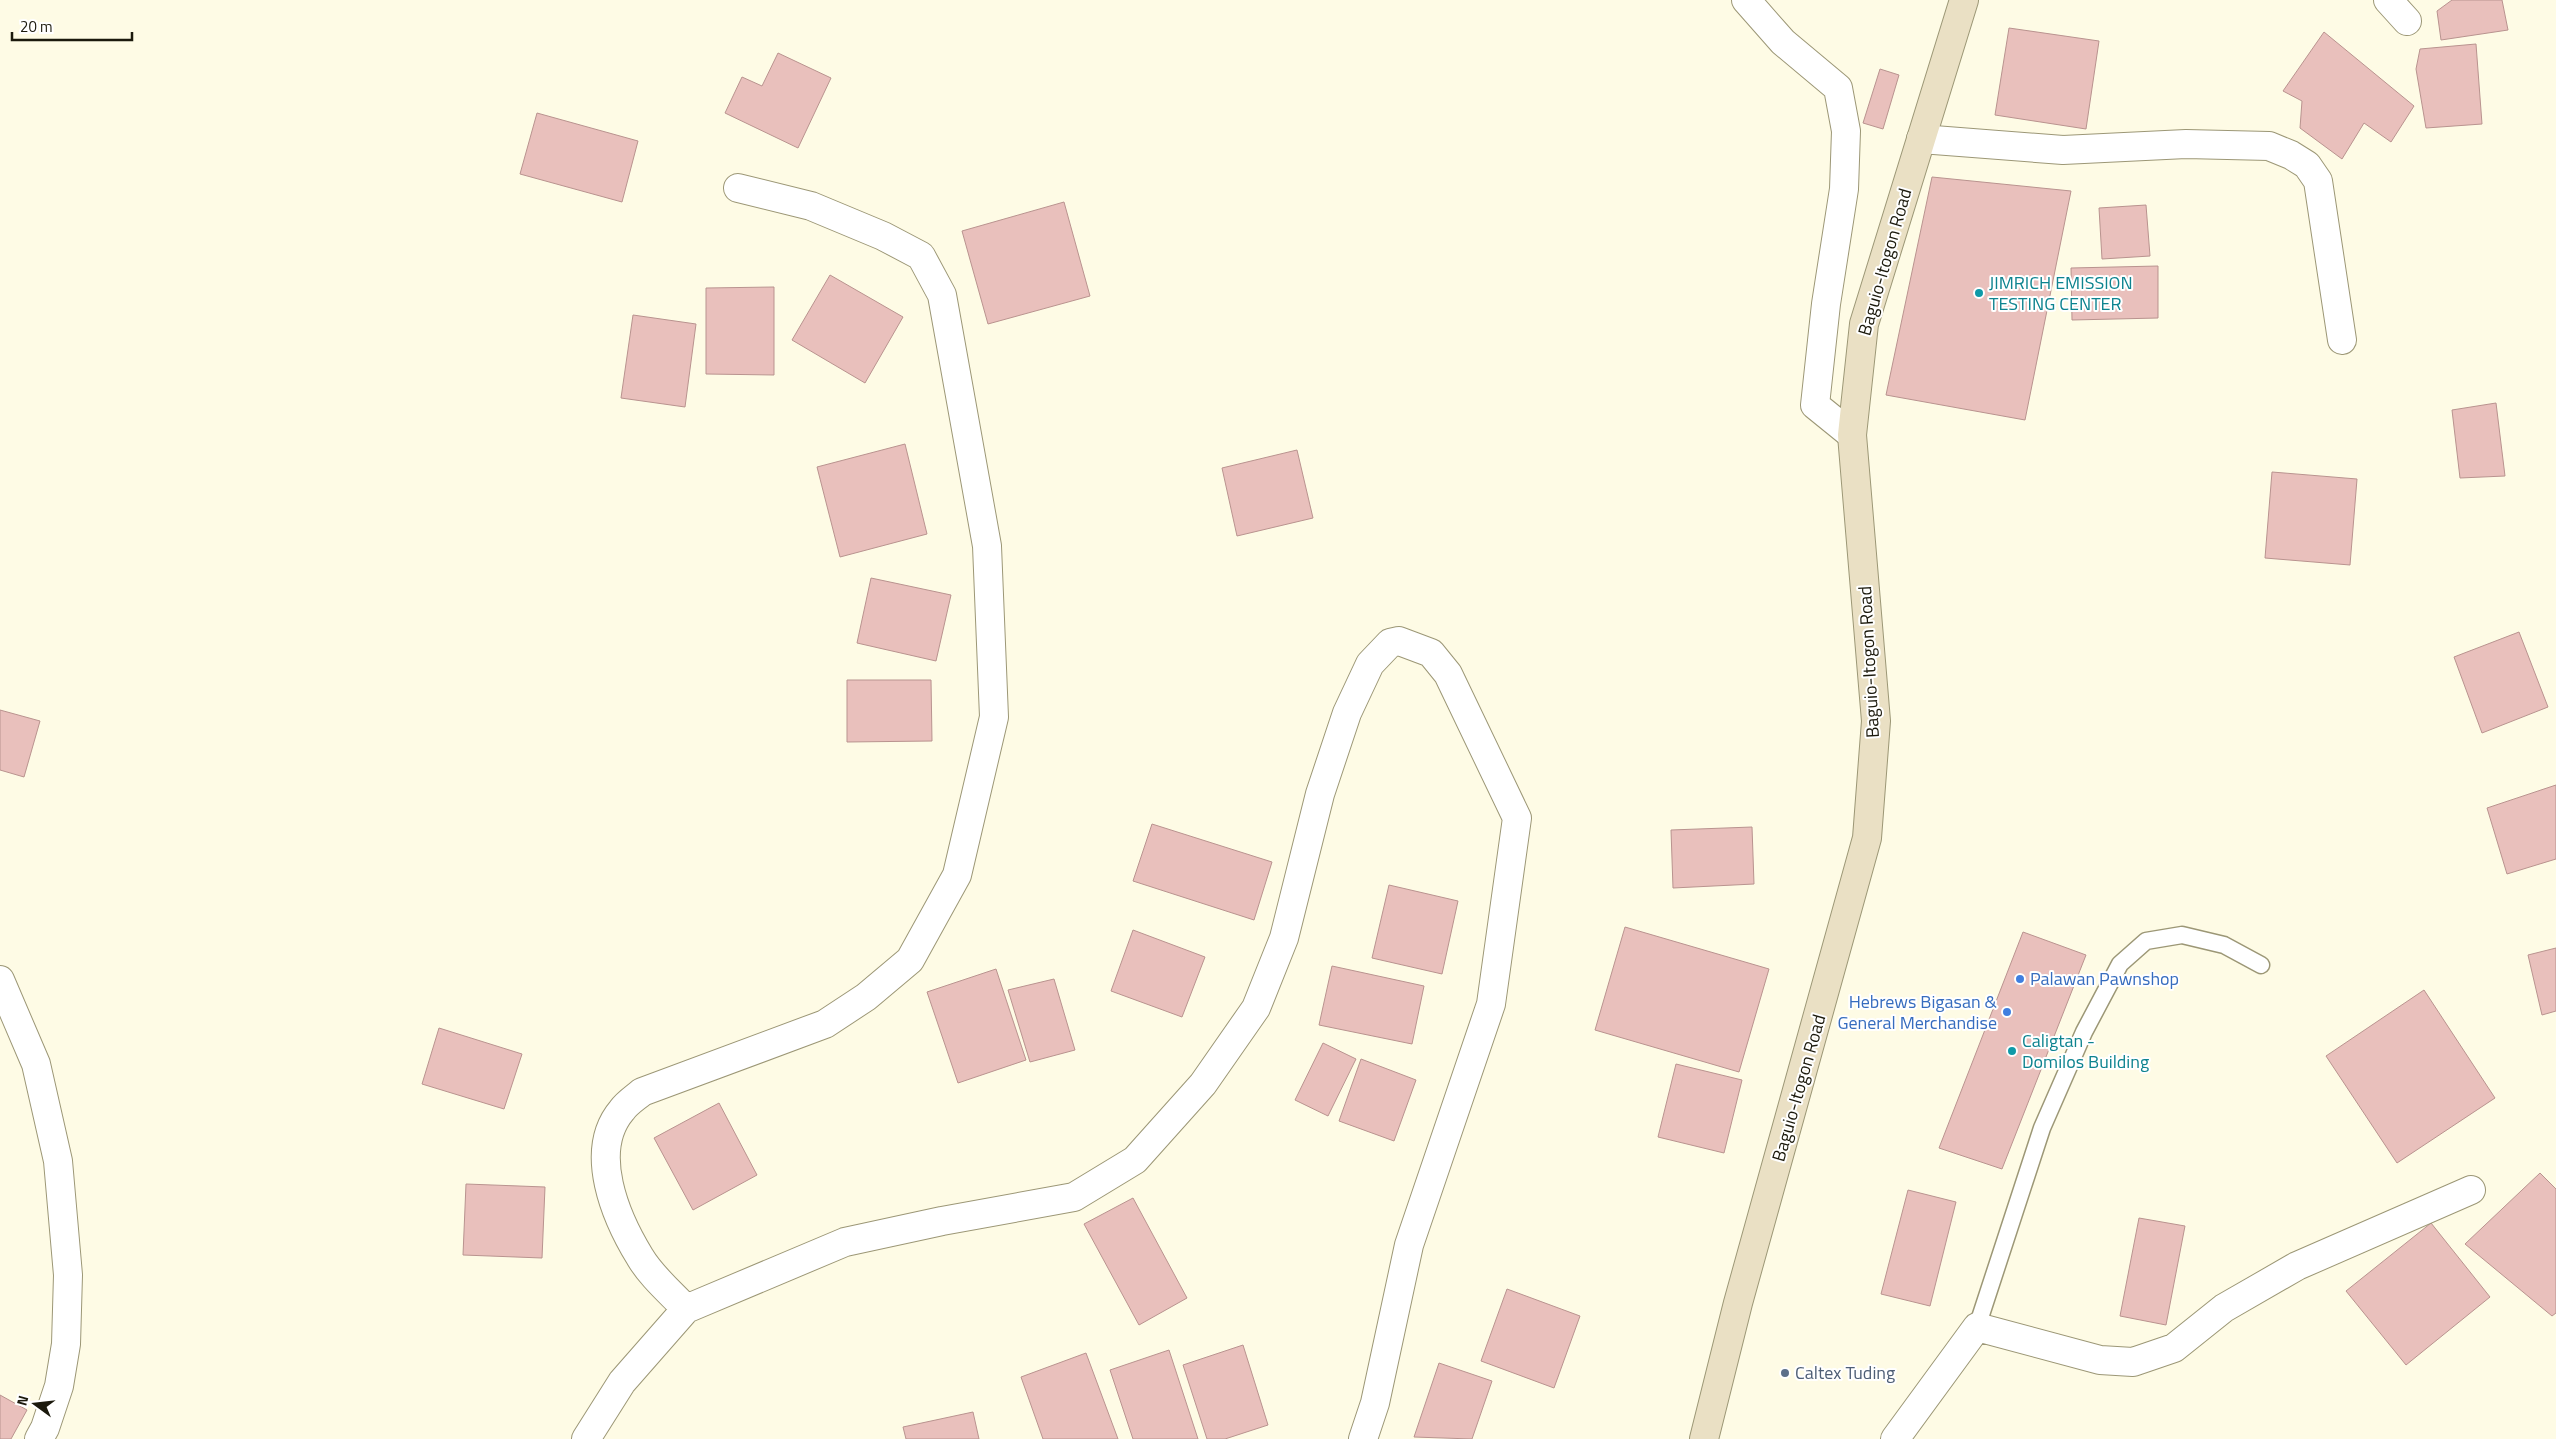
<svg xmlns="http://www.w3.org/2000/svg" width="2556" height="1439" viewBox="0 0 2556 1439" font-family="'Titillium Web',sans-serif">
<rect width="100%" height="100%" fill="#fefbe5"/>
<path fill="#e9c0bc" stroke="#b9938f" d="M 2452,0 L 2502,0 L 2508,30 L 2441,40 L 2437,11 Z
M 2009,28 L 2099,41 L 2086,129 L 1995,115 Z
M 2324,32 L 2414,106 L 2391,142 L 2364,123 L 2342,159 L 2300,128 L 2302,101 L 2283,91 Z
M 2476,44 L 2482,124 L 2426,128 L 2416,69 L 2420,49 Z
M 778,53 L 831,78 L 798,148 L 725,113 L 742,77 L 762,86 Z
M 1880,69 L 1899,75 L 1883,129 L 1863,123 Z
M 537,113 L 638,141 L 622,202 L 520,174 Z
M 1932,177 L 2071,191 L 2025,420 L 1886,395 Z
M 1064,202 L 1090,296 L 988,324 L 962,231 Z
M 2146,205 L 2150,256 L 2102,259 L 2099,208 Z
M 2158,266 L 2158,318 L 2072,320 L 2071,268 Z
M 830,275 L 903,317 L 865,383 L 792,340 Z
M 774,287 L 774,375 L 706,374 L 706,288 Z
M 633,315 L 696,324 L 685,407 L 621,398 Z
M 2496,403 L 2505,476 L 2460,478 L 2452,410 Z
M 905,444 L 927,534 L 840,557 L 817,467 Z
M 1297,450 L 1313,518 L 1237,536 L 1222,468 Z
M 2272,472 L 2357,479 L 2350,565 L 2265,558 Z
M 871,578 L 951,595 L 936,661 L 857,643 Z
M 2519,632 L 2548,707 L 2482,733 L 2454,657 Z
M 847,680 L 931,680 L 932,741 L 847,742 Z
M 0,710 L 40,721 L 24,777 L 0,770 Z
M 2556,785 L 2556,859 L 2507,874 L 2487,808 Z
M 1152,824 L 1272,862 L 1254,920 L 1133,881 Z
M 1752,827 L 1754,884 L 1673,888 L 1671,830 Z
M 1389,885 L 1458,901 L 1442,974 L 1372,958 Z
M 1625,927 L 1769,969 L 1739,1072 L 1595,1030 Z
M 1133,930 L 1205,957 L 1182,1017 L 1111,991 Z
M 2023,932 L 2086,955 L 2002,1169 L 1939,1148 Z
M 2556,948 L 2556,1011 L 2542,1015 L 2528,955 Z
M 1332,966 L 1424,986 L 1412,1044 L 1319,1025 Z
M 996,969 L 1026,1060 L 958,1083 L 927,992 Z
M 1054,979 L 1075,1050 L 1030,1062 L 1008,990 Z
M 2424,990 L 2495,1098 L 2397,1163 L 2326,1056 Z
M 439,1028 L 522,1054 L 504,1109 L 422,1084 Z
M 1323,1043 L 1356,1059 L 1328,1116 L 1295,1100 Z
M 1361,1059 L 1416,1080 L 1394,1141 L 1339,1121 Z
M 1676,1064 L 1742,1080 L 1724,1153 L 1658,1137 Z
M 719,1103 L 757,1175 L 693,1210 L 654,1138 Z
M 2540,1173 L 2556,1189 L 2556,1313 L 2552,1316 L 2465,1244 Z
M 466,1184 L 545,1187 L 542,1258 L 463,1255 Z
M 1908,1190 L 1956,1202 L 1930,1306 L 1881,1294 Z
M 1133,1198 L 1187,1298 L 1139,1325 L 1084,1224 Z
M 2139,1218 L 2185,1226 L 2166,1325 L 2120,1316 Z
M 2431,1223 L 2490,1297 L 2406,1365 L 2346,1291 Z
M 1507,1289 L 1580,1316 L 1554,1388 L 1481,1361 Z
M 1243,1345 L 1268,1425 L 1225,1439 L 1207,1439 L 1183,1365 Z
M 1169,1350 L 1198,1439 L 1133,1439 L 1110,1370 Z
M 1086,1353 L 1118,1439 L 1043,1439 L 1021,1377 Z
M 1439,1363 L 1492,1381 L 1472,1439 L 1414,1437 Z
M 0,1395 L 27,1410 L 11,1439 L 0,1439 Z
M 973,1412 L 979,1439 L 906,1439 L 903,1427 Z"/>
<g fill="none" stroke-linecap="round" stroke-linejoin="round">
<defs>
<path id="service" d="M 1977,1327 L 2042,1128 L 2084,1032 L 2120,964 L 2146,941 L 2182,935 L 2224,945 L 2261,965"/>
<path id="minor" d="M 1746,0 L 1783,42 L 1838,88 L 1846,131 L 1844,189 L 1826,304 L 1815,405 L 1852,435
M 2388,0 L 2407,21
M 1921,139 L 2063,150 L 2186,144 L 2269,146 L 2291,155 L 2307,165 L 2318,181 L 2342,340
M 0,980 L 36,1064 L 58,1161 L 68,1275 L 66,1344 L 59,1386 L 45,1428 L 39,1439
M 686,1309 C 671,1293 651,1276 640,1257 C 616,1218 587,1151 622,1110 C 627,1103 635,1098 642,1092 L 825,1024 L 866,997 L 910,960 L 957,875 L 994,717 L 987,546 L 942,295 L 921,256 L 883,236 L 811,206 L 738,188
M 586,1439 L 622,1382 L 686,1309 L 845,1242 L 942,1221 L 1074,1197 L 1135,1160 L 1203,1084 L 1256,1008 L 1284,938 L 1320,794 L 1347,713 L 1370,664 L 1390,643 L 1399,641 L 1431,653 L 1448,674 L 1517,818 L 1491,1004 L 1409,1245 L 1375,1403 L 1363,1439
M 1895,1439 L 1977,1327 L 2100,1360 L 2133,1362 L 2174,1348 L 2224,1308 L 2297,1266 L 2471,1190"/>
<path id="secondary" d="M 1704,1439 L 1738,1303 L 1867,838 L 1876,721 L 1852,435 L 1864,324 L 1964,0"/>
</defs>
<use href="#service" stroke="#9c9776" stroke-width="19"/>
<use href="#minor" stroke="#9c9776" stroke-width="30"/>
<use href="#secondary" stroke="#9c9776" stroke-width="30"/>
<use href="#service" stroke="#fff" stroke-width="16"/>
<use href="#minor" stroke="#fff" stroke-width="28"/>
<use href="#secondary" stroke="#eae0c4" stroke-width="28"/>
</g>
<g fill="#0f9aa8" stroke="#fff" stroke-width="2">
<circle cx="1979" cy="293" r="5"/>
<circle cx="2012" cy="1051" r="5"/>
</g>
<g fill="#3f7fe0" stroke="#fff" stroke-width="2">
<circle cx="2020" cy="979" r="5"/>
<circle cx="2007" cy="1012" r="5"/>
</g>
<circle fill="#5c6f8a" stroke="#fff" stroke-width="2" cx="1785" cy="1373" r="5"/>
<g text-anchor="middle" stroke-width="4" stroke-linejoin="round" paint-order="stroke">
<g font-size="18" fill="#1b190c" stroke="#fff">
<text transform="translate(1885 262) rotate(-74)" y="6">Baguio-Itogon Road</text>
<text transform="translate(1869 662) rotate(-93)" y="6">Baguio-Itogon Road</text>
<text transform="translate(1799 1088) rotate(-74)" y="6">Baguio-Itogon Road</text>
</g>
<g font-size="18" fill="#0d838f" stroke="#fff" text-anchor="start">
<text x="1989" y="289">JIMRICH EMISSION<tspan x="1989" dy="21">TESTING CENTER</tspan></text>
<text x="2022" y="1047">Caligtan -<tspan x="2022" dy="21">Domilos Building</tspan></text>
</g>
<g font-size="18" fill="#366cbe" stroke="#fff" text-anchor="start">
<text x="2030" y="985">Palawan Pawnshop</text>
<text x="1997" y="1008" text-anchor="end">Hebrews Bigasan &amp;<tspan x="1997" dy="21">General Merchandise</tspan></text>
</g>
<g font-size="18" fill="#4e5e75" stroke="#fff" text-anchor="start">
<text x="1795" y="1379">Caltex Tuding</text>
</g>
</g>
<g transform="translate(35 1404) rotate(285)" stroke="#ffffff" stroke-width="4" paint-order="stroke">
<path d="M0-4L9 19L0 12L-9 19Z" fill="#1b190c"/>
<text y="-8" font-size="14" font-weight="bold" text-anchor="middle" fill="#1b190c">N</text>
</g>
<path d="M12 32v8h120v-8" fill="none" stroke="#1b190c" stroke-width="2.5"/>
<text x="20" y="32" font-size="15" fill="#1b190c" stroke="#ffffff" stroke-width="4" paint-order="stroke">20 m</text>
</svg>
